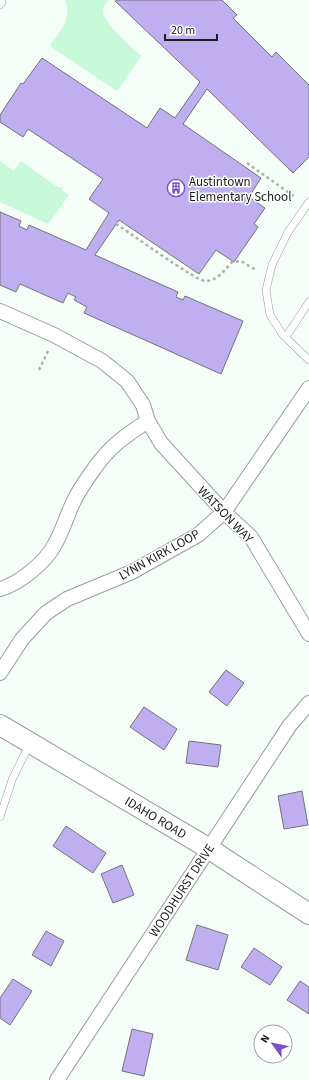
<svg xmlns="http://www.w3.org/2000/svg" width="309" height="1080" viewBox="0 0 309 1080" font-family="'Source Sans 3',sans-serif">
<rect width="100%" height="100%" fill="#f4fdf7"/>
<path fill="#c8f9d8" d="M 65,0 L 109,0 C 106,3 103,6 103,11 C 103,23 132,47 141,56 L 117,91 L 50,46 C 60,30 73,19 65,0 Z
M 0,161 L 14,171 L 21,161 L 59,188 L 62,187 L 63,191 L 69,195 L 48,224 L 0,202 Z"/>
<path fill="#c0aff0" stroke="#75737b" d="M 117,0 L 222,0 L 237,15 L 233,18 L 272,57 L 276,52 L 309,85 L 309,157 L 293,173 L 207,89 L 183,124 L 261,178 L 249,197 L 265,208 L 254,224 L 258,227 L 234,262 L 216,250 L 199,274 L 119,220 L 95,255 L 178,292 L 176,297 L 183,300 L 185,296 L 243,321 L 221,374 L 84,313 L 87,307 L 74,300 L 76,297 L 68,293 L 63,303 L 20,284 L 16,292 L 0,285 L 0,212 L 21,221 L 19,226 L 27,230 L 29,225 L 86,250 L 109,213 L 89,199 L 103,179 L 28,129 L 23,137 L 0,122 L 0,115 L 21,83 L 23,84 L 42,58 L 147,128 L 160,108 L 175,118 L 200,82 L 115,1 Z
M 226,670 L 244,683 L 227,706 L 209,692 Z
M 144,707 L 177,729 L 164,750 L 130,727 Z
M 189,741 L 221,745 L 218,767 L 186,763 Z
M 302,791 L 308,825 L 284,829 L 278,796 Z
M 66,826 L 106,853 L 93,873 L 53,846 Z
M 122,865 L 134,895 L 113,903 L 101,874 Z
M 197,925 L 228,935 L 218,970 L 186,960 Z
M 46,931 L 64,941 L 51,966 L 32,955 Z
M 254,948 L 282,967 L 270,985 L 241,967 Z
M 13,979 L 32,991 L 10,1025 L 0,1018 L 0,998 Z
M 300,981 L 309,987 L 309,1014 L 287,1000 Z
M 132,1029 L 153,1034 L 144,1076 L 122,1071 Z"/>
<g fill="none" stroke-linecap="round" stroke-linejoin="round">
<defs>
<path id="lane" d="M 0,0 L 2,2 L 0,5
M 309,202 L 288,232 L 272,265 L 266,290 L 270,315 L 283,335 L 309,360
M 286,337 L 309,302
M 0,817 L 12,780 L 29,745"/>
<path id="street" d="M 0,311 L 54,335 L 102,361 L 127,381 L 143,405 L 148,421 L 161,443 L 224,512 L 251,537 L 309,634
M 0,589 C 19,584 46,562 55,544 C 62,532 66,518 72,505 C 77,493 86,480 94,469 C 109,447 126,435 148,421
M 0,673 L 22,639 L 46,613 L 67,599 L 132,572 L 198,535 L 224,512 L 309,388
M 57,1080 L 290,725 L 309,703"/>
<path id="secondary" d="M 0,725 L 208,848 L 309,914"/>
</defs>
<use href="#lane" stroke="#979f99" stroke-width="8"/>
<use href="#street" stroke="#979f99" stroke-width="16"/>
<use href="#secondary" stroke="#979f99" stroke-width="22"/>
<path stroke="#abb2ae" stroke-width="2.5" stroke-dasharray="3 3" stroke-linecap="butt" d="M 247,163 L 295,197
M 116,224 C 129,232 196,281 205,281 C 217,281 224,271 232,262 L 241,261 L 256,270
M 39,370 L 49,349"/>
<use href="#lane" stroke="#fff" stroke-width="7"/>
<use href="#street" stroke="#fff" stroke-width="14"/>
<use href="#secondary" stroke="#fff" stroke-width="20"/>
</g>
<defs>
<symbol id="building-ring" viewBox="-11 -11 22 22"><circle r="9.5" fill="#fff" stroke="#7a4fc8" stroke-width="1.5"/><path d="M-4-6H4V6H1V3H-1V6H-4ZM-2.5-4.3h1.7v1.8h-1.7ZM.8-4.3h1.7v1.8H.8ZM-2.5-1h1.7V.8h-1.7ZM.8-1h1.7V.8H.8Z" fill="#7a4fc8"/></symbol>
</defs>
<g fill-rule="evenodd">
<use href="#building-ring" x="166" y="178" width="20" height="20"/>
</g>
<g text-anchor="middle" stroke-width="3" stroke-linejoin="round" paint-order="stroke">
<g font-size="13" fill="#1a1d1b" stroke="#fff" text-anchor="start">
<text x="189" y="186">Austintown<tspan x="189" dy="15">Elementary School</tspan></text>
</g>
<g font-size="13" fill="#1a1d1b" stroke="#fff">
<text transform="translate(226 514) rotate(46)" y="5">WATSON WAY</text>
<text transform="translate(159 554) rotate(-29)" y="5">LYNN KIRK LOOP</text>
<text transform="translate(156 817) rotate(31)" y="5">IDAHO ROAD</text>
<text transform="translate(181 890) rotate(-57)" y="5">WOODHURST DRIVE</text>
</g>
</g>
<g transform="translate(273 1044) rotate(303)"><circle r="19" fill="#ffffff" stroke="#a3a5a4"/>
<path d="M0-3L7 15L0 10L-7 15Z" fill="#7a4fc8"/>
<text y="-6" font-size="11" font-weight="bold" text-anchor="middle" fill="#1a1d1b">N</text>
</g>
<path d="M165 34v6h52v-6" fill="none" stroke="#1a1d1b" stroke-width="2"/>
<text x="171" y="34" font-size="12" fill="#1a1d1b" stroke="#ffffff" stroke-width="3" paint-order="stroke">20 m</text>
</svg>
